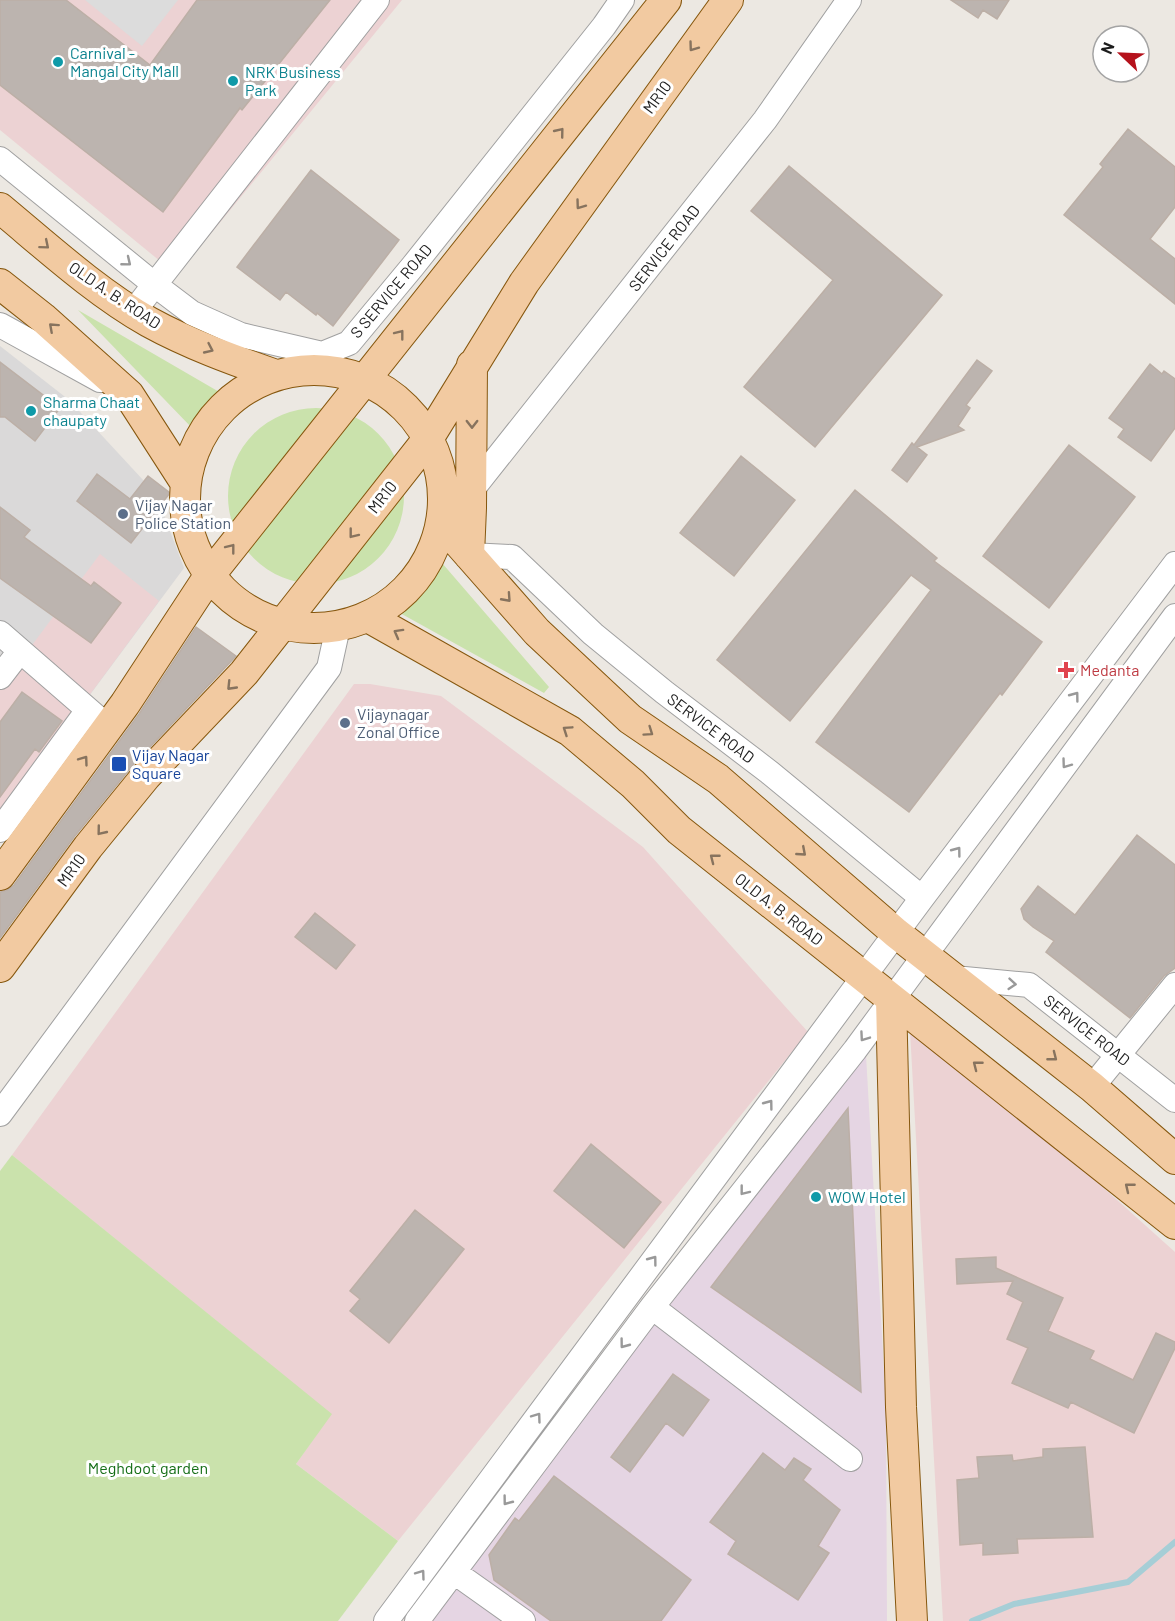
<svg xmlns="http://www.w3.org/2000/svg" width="1175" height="1621" viewBox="0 0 1175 1621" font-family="Barlow,sans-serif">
<rect width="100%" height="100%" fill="#ece8e2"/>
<path fill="#dad9d9" d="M 0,346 L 69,400 L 156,494 L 184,568 L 0,816 Z"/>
<path fill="#ecd2d3" d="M 0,0 L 402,0 L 177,275 L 0,130 Z
M 100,554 L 159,601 L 0,816 L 0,688 Z
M 354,684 L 370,684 L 441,696 L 643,847 L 808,1032 L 398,1541 L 296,1464 L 331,1414 L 12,1155 Z
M 909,1013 L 1175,1252 L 1175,1621 L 943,1621 Z"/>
<path fill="#e5d5e3" d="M 866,1055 L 886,1406 L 887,1621 L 431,1621 L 714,1241 Z"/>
<path fill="#cae2ac" d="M 78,310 L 221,393 L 193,429 Z
M228 496a88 88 0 1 1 176 0a88 88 0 1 1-176 0Z
M 442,563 L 549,687 L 544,693 L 400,613 L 425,592 Z
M 12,1155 L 332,1414 L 296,1464 L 398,1541 L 338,1621 L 0,1621 L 0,1171 Z"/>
<path fill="#dcdcdc" d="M 85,0 L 178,0 L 142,46 Z"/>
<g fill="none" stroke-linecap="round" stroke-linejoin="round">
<path stroke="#a6ced6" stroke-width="6" d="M 972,1621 L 1014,1604 L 1128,1582 L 1175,1542"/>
</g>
<path fill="#bcb4af" stroke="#bcafa6" stroke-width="1.5" d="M 0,0 L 66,0 L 150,65 L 197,0 L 330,0 L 242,110 L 240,108 L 163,212 L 0,85 Z
M 951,0 L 1009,0 L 997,19 L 983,10 L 978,18 Z
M 1128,129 L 1175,167 L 1175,207 L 1150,239 L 1175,259 L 1175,304 L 1064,215 L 1103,167 L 1100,164 Z
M 789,166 L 942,295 L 815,447 L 744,387 L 833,280 L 751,211 Z
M 311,170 L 399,240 L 333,326 L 317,313 L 316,315 L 286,292 L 280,300 L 237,267 Z
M 977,360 L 992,371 L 966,405 L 970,408 L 958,426 L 964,430 L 917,447 L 927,455 L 907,482 L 892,470 L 912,443 L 914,445 Z
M 0,362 L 60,408 L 35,441 L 5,417 L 0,417 Z
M 1150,364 L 1162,374 L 1164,371 L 1175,379 L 1175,428 L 1151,461 L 1118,437 L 1124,429 L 1109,418 Z
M 1069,445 L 1135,497 L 1049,608 L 983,556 Z
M 741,456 L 795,500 L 734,576 L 680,533 Z
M 97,474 L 130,499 L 148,476 L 170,493 L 131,543 L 77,501 Z
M 855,490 L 937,558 L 934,561 L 1042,642 L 1002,695 L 1000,693 L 909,812 L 816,742 L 931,590 L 911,575 L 790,721 L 717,660 Z
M 0,507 L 30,530 L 24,537 L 91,586 L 94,582 L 121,603 L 91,643 L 0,578 Z
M 196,627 L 236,656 L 133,765 L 74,837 L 0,938 L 0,892 L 7,890 L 14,885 L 139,714 Z
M 22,692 L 62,721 L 39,752 L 35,749 L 0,797 L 0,722 Z
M 1137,835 L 1175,865 L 1175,968 L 1164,976 L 1130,1018 L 1046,952 L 1054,941 L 1033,927 L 1024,919 L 1021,909 L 1038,886 L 1075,915 Z
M 315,913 L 355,945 L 336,969 L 295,937 Z
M 848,1108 L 861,1392 L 711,1287 Z
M 591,1144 L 661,1202 L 624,1248 L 554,1191 Z
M 415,1210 L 464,1249 L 389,1343 L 350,1311 L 360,1299 L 350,1291 Z
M 996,1257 L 996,1268 L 1063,1298 L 1048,1331 L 1094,1351 L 1090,1359 L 1133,1380 L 1156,1333 L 1175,1342 L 1175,1348 L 1134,1433 L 1071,1402 L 1068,1408 L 1012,1383 L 1028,1348 L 1007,1339 L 1023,1302 L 1007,1294 L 1013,1281 L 957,1284 L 956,1259 Z
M 673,1374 L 709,1400 L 683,1436 L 666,1423 L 630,1472 L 611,1457 Z
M 1085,1447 L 1093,1537 L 1017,1539 L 1018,1553 L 983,1555 L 983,1543 L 960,1545 L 957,1480 L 979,1478 L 977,1457 L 1012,1455 L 1013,1461 L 1043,1457 L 1043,1449 Z
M 763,1453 L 785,1470 L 794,1458 L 811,1469 L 803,1480 L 840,1510 L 818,1546 L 829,1553 L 798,1600 L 728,1554 L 736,1541 L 710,1522 Z
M 554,1476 L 691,1580 L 661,1621 L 551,1621 L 494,1580 L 489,1555 L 515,1518 L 519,1521 Z"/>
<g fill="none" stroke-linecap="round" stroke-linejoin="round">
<defs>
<path id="minor" d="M 0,159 L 155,285 L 192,313 L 241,335 L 322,354 L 349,343 L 413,266 L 604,26 L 622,0
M 134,311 L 377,0
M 0,325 L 100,380
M 471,491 L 765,120 L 849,0
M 469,555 L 512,557 L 593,634 L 664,692 L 769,772 L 922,898
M 0,633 L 100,720
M 0,677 L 20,651
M 0,830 L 88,710
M 954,978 L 1029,985 L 1175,1100
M 1092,1087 L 1175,985
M 0,1114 L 329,668 L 338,627
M 652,1307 L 850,1459
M 454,1572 L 523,1621
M 386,1621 L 922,898 L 1175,564
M 417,1621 L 652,1307 L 855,1050 L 1175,616"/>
<path id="major" d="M 0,208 C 47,247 96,292 149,322 C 189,344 233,360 276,375
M 0,284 L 43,318 L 129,395 L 185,482
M185 499a129 129 0 1 1 258 0a129 129 0 1 1-258 0Z
M 441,523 L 537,632 L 630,719 L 718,779 L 896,933 L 1092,1087 L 1175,1159
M 469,555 L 471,508 L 472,365
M 368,617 L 570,731 L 633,784 L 679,830 L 1175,1224
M 0,875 L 125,704 L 209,576 L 666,0
M 0,967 L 88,847 L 146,776 L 244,673 L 428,439 L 524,283 L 728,0
M 891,999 L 901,1407 L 912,1621"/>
</defs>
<use href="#minor" stroke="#a0a0a0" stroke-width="26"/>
<use href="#major" stroke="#86570e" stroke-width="32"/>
<use href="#minor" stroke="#fff" stroke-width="24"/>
<use href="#major" stroke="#f2caa1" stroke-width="30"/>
</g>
<defs><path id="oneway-chevron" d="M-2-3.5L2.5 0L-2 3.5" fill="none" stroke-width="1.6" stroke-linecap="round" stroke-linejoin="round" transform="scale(1.5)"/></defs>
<g stroke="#87735e">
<use href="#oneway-chevron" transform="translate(693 47) rotate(126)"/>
<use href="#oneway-chevron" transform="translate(560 132) rotate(-51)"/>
<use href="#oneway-chevron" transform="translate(580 205) rotate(126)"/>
<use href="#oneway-chevron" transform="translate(45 245) rotate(40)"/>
<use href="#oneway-chevron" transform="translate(53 327) rotate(-138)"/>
<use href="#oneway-chevron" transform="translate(400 334) rotate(-52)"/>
<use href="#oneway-chevron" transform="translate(209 349) rotate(25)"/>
<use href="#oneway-chevron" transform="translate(472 424) rotate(90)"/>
<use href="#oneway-chevron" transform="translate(353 534) rotate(128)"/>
<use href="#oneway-chevron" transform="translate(231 548) rotate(-52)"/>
<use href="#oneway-chevron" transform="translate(507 598) rotate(48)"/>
<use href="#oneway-chevron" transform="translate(398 633) rotate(-151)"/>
<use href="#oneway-chevron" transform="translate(231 686) rotate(134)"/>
<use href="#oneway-chevron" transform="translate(567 730) rotate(-146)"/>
<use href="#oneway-chevron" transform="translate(649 732) rotate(35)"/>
<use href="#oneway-chevron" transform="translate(84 760) rotate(-54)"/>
<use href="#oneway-chevron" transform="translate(101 831) rotate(129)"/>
<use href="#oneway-chevron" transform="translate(802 852) rotate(41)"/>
<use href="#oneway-chevron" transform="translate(714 858) rotate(-142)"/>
<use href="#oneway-chevron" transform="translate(1053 1057) rotate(38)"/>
<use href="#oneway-chevron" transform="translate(977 1065) rotate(-142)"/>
<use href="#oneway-chevron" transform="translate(1129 1187) rotate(-141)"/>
</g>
<g stroke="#999">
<use href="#oneway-chevron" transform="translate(127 262) rotate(39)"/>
<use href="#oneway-chevron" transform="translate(1075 696) rotate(-53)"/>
<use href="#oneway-chevron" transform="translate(1066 764) rotate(126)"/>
<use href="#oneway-chevron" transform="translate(957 851) rotate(-53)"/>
<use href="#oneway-chevron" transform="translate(1012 984) rotate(5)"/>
<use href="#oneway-chevron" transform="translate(864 1037) rotate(125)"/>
<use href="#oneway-chevron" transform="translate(769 1104) rotate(-53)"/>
<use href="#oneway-chevron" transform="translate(744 1191) rotate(128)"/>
<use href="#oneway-chevron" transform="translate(653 1260) rotate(-53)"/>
<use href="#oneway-chevron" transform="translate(624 1344) rotate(127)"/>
<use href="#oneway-chevron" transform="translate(537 1417) rotate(-54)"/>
<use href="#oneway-chevron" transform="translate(507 1501) rotate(127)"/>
<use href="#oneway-chevron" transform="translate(421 1574) rotate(-54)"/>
</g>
<g fill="#0f9aa8" stroke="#fff" stroke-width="2">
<circle cx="58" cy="62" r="6"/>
<circle cx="233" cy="81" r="6"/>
<circle cx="31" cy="411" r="6"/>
<circle cx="816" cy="1197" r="6"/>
</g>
<g fill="#5c6f8a" stroke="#fff" stroke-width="2">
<circle cx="123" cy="514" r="6"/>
<circle cx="345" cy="723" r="6"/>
</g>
<path fill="#e0444e" stroke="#fff" stroke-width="2" d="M1063 661h6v6h6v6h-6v6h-6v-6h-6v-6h6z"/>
<rect fill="#1a4fb4" stroke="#fff" stroke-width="2" x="111" y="756" width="16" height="16" rx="3"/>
<g text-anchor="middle" stroke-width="6" stroke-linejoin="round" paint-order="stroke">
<g font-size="16" fill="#0d838f" stroke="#fff" text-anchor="start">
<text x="70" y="59">Carnival -<tspan x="70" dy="18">Mangal City Mall</tspan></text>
<text x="245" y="78">NRK Business<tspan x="245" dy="18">Park</tspan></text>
<text x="43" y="408">Sharma Chaat<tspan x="43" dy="18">chaupaty</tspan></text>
<text x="828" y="1203">WOW Hotel</text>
</g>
<g font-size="16" fill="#1c1c1c" stroke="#fff">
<text transform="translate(657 97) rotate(-54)" y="6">MR10</text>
<text transform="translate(664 248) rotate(-52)" y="6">SERVICE ROAD</text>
<text transform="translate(391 291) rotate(-50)" y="6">S SERVICE ROAD</text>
<text transform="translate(115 295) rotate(34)" y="6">OLD A. B. ROAD</text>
<text transform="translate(382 497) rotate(-52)" y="6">MR10</text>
<text transform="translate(711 728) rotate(37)" y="6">SERVICE ROAD</text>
<text transform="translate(71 870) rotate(-54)" y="6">MR10</text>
<text transform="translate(779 909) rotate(38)" y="6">OLD A. B. ROAD</text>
<text transform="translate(1087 1030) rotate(38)" y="6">SERVICE ROAD</text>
</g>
<g font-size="16" fill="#4e5e75" stroke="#fff" text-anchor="start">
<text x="135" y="511">Vijay Nagar<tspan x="135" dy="18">Police Station</tspan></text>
<text x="357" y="720">Vijaynagar<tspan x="357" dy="18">Zonal Office</tspan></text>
</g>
<g font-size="16" fill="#be3a42" stroke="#fff" text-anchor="start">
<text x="1080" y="676">Medanta</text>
</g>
<g font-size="16" fill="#164399" stroke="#fff" text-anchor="start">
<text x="132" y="761">Vijay Nagar<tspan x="132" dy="18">Square</tspan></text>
</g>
<g font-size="16" fill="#156e17" stroke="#fff">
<text x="148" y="1474">Meghdoot garden</text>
</g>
</g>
<g transform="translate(1121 54) rotate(293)"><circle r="28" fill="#ffffff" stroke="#a4a4a4" stroke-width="1.5"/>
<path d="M0-4.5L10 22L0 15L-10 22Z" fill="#b5121c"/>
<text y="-9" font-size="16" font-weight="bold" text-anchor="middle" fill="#1c1c1c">N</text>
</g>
</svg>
